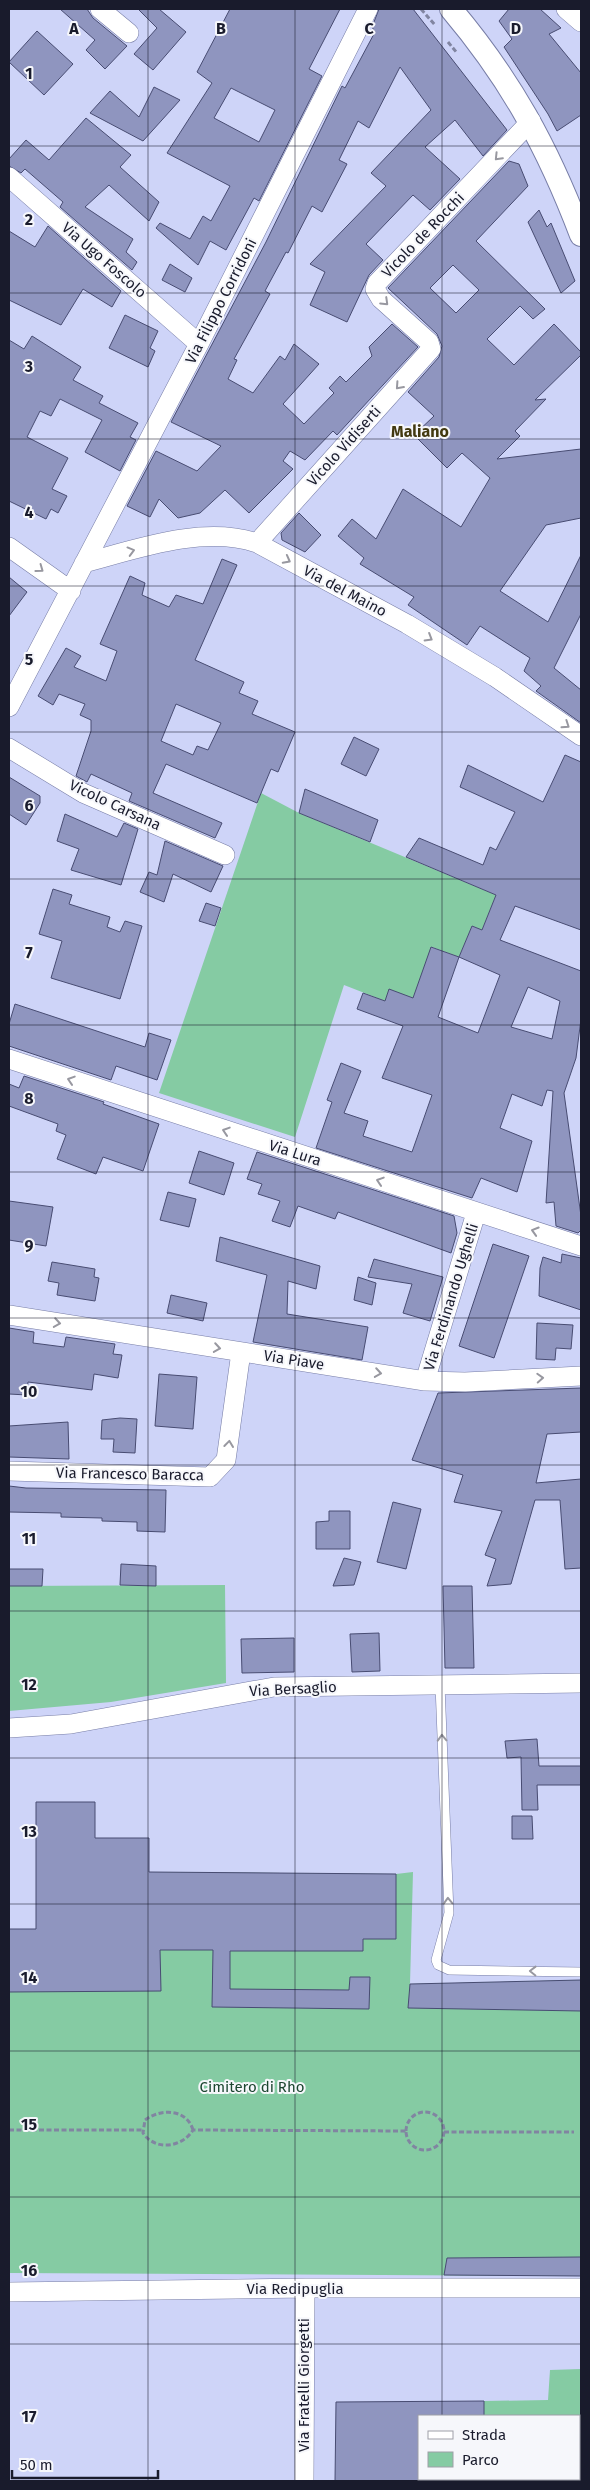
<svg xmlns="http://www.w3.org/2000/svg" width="590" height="2490" viewBox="0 0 590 2490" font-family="'Fira Sans',sans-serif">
<rect width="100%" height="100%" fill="#ced4f8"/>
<path fill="#85cba3" d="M 261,793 L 299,813 L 496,895 L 482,930 L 472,926 L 459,957 L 432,947 L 413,998 L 390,990 L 385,1001 L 344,985 L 295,1137 L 159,1093 Z
M 225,1585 L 226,1683 L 111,1702 L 9,1711 L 9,1586 Z
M 149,1872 L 396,1874 L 413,1872 L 410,1984 L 581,1980 L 581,2276 L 9,2273 L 9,1929 L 148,1929 Z
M 581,2369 L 581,2481 L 487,2481 L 487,2479 L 579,2479 L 579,2416 L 484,2416 L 484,2401 L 548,2400 L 550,2370 Z"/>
<path fill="#8f95bf" stroke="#484c72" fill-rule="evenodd" d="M 60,9 L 87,9 L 93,18 L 127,46 L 105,69 L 86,50 L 95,40 Z
M 138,9 L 159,9 L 186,32 L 153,70 L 134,54 L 157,28 Z
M 230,9 L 340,9 L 309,69 L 322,76 L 259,201 L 254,198 L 226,250 L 210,241 L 198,265 L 156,228 L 160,223 L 190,239 L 203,216 L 211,221 L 230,186 L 167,153 L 212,83 L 197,72 ZM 231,88 L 275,110 L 259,142 L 214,118 Z
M 379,9 L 413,9 L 507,130 L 483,156 L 455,120 L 425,147 L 460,179 L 430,210 L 413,195 L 366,244 L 383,260 L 369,275 L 347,322 L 310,305 L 325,272 L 310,264 L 386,186 L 371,173 L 431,110 L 400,67 L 369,128 L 358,121 L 339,160 L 347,164 L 322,212 L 312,206 L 288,253 L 286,252 L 265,291 L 270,294 L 234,359 L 237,360 L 228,379 L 253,393 L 280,356 L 285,360 L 294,344 L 319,364 L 283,404 L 304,424 L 334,393 L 329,388 L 340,376 L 346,382 L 372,356 L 369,347 L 392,324 L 418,347 L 337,435 L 333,431 L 305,460 L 290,451 L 283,461 L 293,469 L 249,513 L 225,490 L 200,513 L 178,518 L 159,499 L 150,517 L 127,506 L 156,451 L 197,471 L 221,446 L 171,422 L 266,242 L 342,86 L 345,88 L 375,32 L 372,27 Z
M 509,9 L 540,9 L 561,28 L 549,34 L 581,73 L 581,115 L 557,131 L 548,114 L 504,47 L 512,39 L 499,21 Z
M 37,31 L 73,64 L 44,95 L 9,62 Z
M 154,87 L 180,100 L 143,141 L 90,113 L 110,91 L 139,117 Z
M 86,118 L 131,155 L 120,167 L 159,202 L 149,221 L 109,185 L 85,207 L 133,239 L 126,252 L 137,262 L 132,270 L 60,207 L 63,202 L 25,169 L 21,173 L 9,166 L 9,159 L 26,140 L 49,160 Z
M 509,161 L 519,164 L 528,186 L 476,241 L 545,309 L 533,319 L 520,306 L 487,339 L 514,365 L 554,324 L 581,352 L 581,355 L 535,400 L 546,399 L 515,431 L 520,436 L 497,459 L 581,449 L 581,518 L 546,525 L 500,591 L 548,622 L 581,555 L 581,614 L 554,668 L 581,690 L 581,723 L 536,691 L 541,686 L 524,671 L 530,658 L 480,626 L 467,645 L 408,605 L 414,597 L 360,564 L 364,558 L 338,536 L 352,519 L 376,539 L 403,489 L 461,527 L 490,478 L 462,453 L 447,468 L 414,435 L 434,416 L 408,392 L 439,357 L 442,346 L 437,334 L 388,288 ZM 453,265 L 479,290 L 456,313 L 430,288 Z
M 539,210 L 547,227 L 551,223 L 575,281 L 561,293 L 528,222 Z
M 48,226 L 121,291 L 112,307 L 83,289 L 61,325 L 9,300 L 9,231 L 35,247 Z
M 170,264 L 192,278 L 185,292 L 162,280 Z
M 125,315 L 158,331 L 150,348 L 155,351 L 148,367 L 109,348 Z
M 32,336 L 81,367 L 73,380 L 103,396 L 99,403 L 138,423 L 130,437 L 136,440 L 120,471 L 85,452 L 102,420 L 60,399 L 51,416 L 40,411 L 27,437 L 68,458 L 52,489 L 67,496 L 58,513 L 51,509 L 46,519 L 9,501 L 9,340 L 24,349 Z
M 299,513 L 321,535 L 305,552 L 282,540 L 281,533 Z
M 222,559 L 237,565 L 195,660 L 244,682 L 239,693 L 258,701 L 252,714 L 295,732 L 278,772 L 271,769 L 257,803 L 166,764 L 153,793 L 222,823 L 215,838 L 129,801 L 132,793 L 91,774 L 87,782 L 76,776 L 91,731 L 91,720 L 80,715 L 85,704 L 59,694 L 53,705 L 38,696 L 66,648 L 81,656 L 74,667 L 106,681 L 117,651 L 100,644 L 130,576 L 145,583 L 142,595 L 169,607 L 176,595 L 203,604 ZM 176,704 L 221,723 L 208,750 L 197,746 L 193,755 L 161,741 Z
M 9,577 L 27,592 L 9,616 Z
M 354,737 L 379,749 L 366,776 L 341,764 Z
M 565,755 L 581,762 L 581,930 L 515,906 L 500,940 L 581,971 L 581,1019 L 576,1058 L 564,1093 L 581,1216 L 581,1230 L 578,1233 L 556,1226 L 554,1202 L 546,1203 L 553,1091 L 547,1090 L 542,1106 L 512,1094 L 500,1128 L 532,1141 L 517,1192 L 481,1178 L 472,1198 L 316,1148 L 332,1102 L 327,1100 L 341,1063 L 361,1071 L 344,1113 L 368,1121 L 363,1136 L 412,1152 L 432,1095 L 382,1078 L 403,1026 L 357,1009 L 363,993 L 385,1001 L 389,989 L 413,998 L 431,947 L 459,957 L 472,926 L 482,930 L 496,895 L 406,857 L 419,838 L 483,865 L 490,847 L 496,850 L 515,812 L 460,787 L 468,765 L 543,802 ZM 459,957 L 500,975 L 478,1033 L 438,1017 ZM 528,987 L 560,1001 L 552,1039 L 511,1027 Z
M 9,777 L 40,796 L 40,803 L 26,825 L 9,814 Z
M 305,789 L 378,820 L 370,842 L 299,813 Z
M 65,814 L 117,837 L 124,823 L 138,829 L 121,885 L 71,870 L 79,849 L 57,841 Z
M 165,841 L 223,866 L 211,892 L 173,874 L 164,902 L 140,892 L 149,872 L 157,875 Z
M 53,889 L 72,895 L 69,904 L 110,917 L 107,927 L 120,932 L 125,921 L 142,926 L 120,999 L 51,978 L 62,941 L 39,934 Z
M 206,903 L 221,908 L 215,926 L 199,921 Z
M 15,1004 L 145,1047 L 149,1033 L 171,1040 L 157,1080 L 116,1066 L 111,1080 L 9,1046 L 9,1024 Z
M 24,1076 L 104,1102 L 103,1104 L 159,1124 L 143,1171 L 103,1157 L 96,1174 L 57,1159 L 66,1135 L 56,1131 L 58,1124 L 9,1106 L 9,1084 L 19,1088 Z
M 199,1151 L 234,1163 L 224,1195 L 189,1183 Z
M 257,1152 L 454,1216 L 457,1233 L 451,1253 L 338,1212 L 335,1219 L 298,1206 L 290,1227 L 272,1221 L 280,1201 L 258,1194 L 262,1184 L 247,1179 Z
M 168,1192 L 196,1199 L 189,1227 L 160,1220 Z
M 9,1201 L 53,1207 L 46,1246 L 9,1240 Z
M 220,1237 L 320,1266 L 316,1289 L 288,1281 L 287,1314 L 368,1327 L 362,1360 L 253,1342 L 267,1275 L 216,1261 Z
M 493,1244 L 529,1256 L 494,1358 L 459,1346 Z
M 562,1254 L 581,1258 L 581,1310 L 539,1296 L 540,1268 L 543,1257 L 561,1263 Z
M 374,1259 L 443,1277 L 430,1321 L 403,1313 L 412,1284 L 368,1277 Z
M 52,1262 L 95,1269 L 94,1277 L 99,1278 L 95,1301 L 57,1295 L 59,1283 L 48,1281 Z
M 358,1277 L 376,1283 L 372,1305 L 354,1300 Z
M 171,1295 L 207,1303 L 203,1321 L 167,1313 Z
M 537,1323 L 573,1325 L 571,1349 L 556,1348 L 555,1360 L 536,1359 Z
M 9,1328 L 34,1332 L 33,1343 L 64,1347 L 66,1337 L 115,1344 L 113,1354 L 122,1355 L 118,1378 L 94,1374 L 92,1390 L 28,1382 L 27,1395 L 9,1394 Z
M 159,1374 L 197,1377 L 193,1429 L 155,1426 Z
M 581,1388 L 581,1432 L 547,1434 L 536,1483 L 581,1479 L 581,1568 L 565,1569 L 560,1500 L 535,1500 L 511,1584 L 487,1586 L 496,1559 L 485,1555 L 502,1511 L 454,1502 L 463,1475 L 412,1460 L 438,1393 Z
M 120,1418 L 137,1419 L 135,1453 L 113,1452 L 114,1439 L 101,1439 L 102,1420 Z
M 68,1422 L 69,1459 L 9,1457 L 9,1426 Z
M 9,1486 L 26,1488 L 166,1490 L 165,1532 L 137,1531 L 137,1522 L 102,1521 L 102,1518 L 61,1517 L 61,1513 L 9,1512 Z
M 393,1502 L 421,1509 L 406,1569 L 377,1562 Z
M 329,1511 L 350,1511 L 350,1549 L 316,1549 L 316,1522 L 329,1521 Z
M 344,1558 L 361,1562 L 354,1585 L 333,1586 Z
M 121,1564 L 156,1566 L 156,1586 L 120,1585 Z
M 9,1569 L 43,1569 L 42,1586 L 9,1586 Z
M 443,1586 L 472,1586 L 474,1668 L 445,1668 Z
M 379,1633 L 380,1671 L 352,1672 L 350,1634 Z
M 294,1638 L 294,1672 L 242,1673 L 241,1639 Z
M 537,1739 L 539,1766 L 581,1766 L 581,1785 L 537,1785 L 538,1810 L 522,1810 L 521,1757 L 507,1758 L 505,1741 Z
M 36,1802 L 95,1802 L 95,1838 L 149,1838 L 149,1872 L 396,1874 L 396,1939 L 363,1939 L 363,1951 L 230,1951 L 230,1989 L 349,1990 L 350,1977 L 370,1977 L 369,2009 L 212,2007 L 213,1950 L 160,1950 L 161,1991 L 9,1992 L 9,1929 L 36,1929 Z
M 512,1816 L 532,1816 L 533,1839 L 512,1839 Z
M 581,1980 L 581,2011 L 408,2008 L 410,1984 Z
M 581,2257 L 581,2276 L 444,2275 L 447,2258 Z
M 484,2401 L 484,2416 L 419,2416 L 419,2481 L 335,2481 L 336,2402 Z"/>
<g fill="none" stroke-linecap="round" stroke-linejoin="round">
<defs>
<path id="service" d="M 440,1685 L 449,1913 L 436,1960 L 438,1965 L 449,1970 L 581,1972"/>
<path id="minor" d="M 100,9 L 129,33
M 566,9 L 581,22
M 9,177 L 199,344
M 257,543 L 431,349 L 429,342 L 381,299 L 375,289 L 377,283 L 531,121
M 9,547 L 71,591
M 84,563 C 137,549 203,525 257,543 L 407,624 L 495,677 L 581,736
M 9,707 L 199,344 L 368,9
M 9,748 L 83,793 L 225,855
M 9,1059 L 581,1246
M 9,1315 L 425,1381 L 465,1382 L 581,1376
M 425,1381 L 476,1213
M 9,1471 L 210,1477 L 226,1460 L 241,1352
M 9,1728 L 71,1724 L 274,1687 L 581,1683
M 9,2292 L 305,2288 L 581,2288
M 304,2481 L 305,2288"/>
<path id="tertiary" d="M 451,9 C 511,80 548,148 581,235"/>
</defs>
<use href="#service" stroke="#777da6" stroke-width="10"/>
<use href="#minor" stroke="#777da6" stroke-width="20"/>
<use href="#tertiary" stroke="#777da6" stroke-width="24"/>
<path stroke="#8185a1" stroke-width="3" stroke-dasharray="5 2.5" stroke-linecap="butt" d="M 421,9 L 435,25
M 448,42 L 457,53
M406 2131a19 19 0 1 1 38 0a19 19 0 1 1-38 0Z
M 9,2130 L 144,2130
M 193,2130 C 187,2109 161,2108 145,2120 L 143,2133 C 155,2151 182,2148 193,2130 L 406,2131
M 444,2132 L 574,2132"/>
<use href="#service" stroke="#fff" stroke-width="9"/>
<use href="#minor" stroke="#fff" stroke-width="19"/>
<use href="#tertiary" stroke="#fff" stroke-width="22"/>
</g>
<defs><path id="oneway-chevron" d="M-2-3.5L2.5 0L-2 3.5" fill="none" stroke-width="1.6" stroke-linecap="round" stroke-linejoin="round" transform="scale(1.25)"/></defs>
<g stroke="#9898a0">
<use href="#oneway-chevron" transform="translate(498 157) rotate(134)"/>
<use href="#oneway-chevron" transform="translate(385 302) rotate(44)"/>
<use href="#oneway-chevron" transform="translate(399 386) rotate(132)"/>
<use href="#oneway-chevron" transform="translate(131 551) rotate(-15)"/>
<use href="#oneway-chevron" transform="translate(287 560) rotate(28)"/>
<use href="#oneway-chevron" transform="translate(40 569) rotate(36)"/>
<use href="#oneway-chevron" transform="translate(429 638) rotate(31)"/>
<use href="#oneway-chevron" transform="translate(566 725) rotate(34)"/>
<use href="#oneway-chevron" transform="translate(71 1080) rotate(-162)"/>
<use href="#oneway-chevron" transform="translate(226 1131) rotate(-162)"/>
<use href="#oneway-chevron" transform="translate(380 1181) rotate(-162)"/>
<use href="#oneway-chevron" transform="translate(535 1231) rotate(-163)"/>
<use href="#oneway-chevron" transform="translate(57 1323) rotate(9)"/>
<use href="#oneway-chevron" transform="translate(217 1348) rotate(9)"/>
<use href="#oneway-chevron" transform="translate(378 1373) rotate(9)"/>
<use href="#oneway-chevron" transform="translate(540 1378) rotate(-3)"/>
<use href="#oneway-chevron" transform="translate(229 1444) rotate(-83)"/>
<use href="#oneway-chevron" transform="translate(442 1738) rotate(-92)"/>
<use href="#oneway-chevron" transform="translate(448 1901) rotate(-92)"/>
<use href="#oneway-chevron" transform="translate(533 1971) rotate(-179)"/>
</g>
<path fill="none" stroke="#191b2c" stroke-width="1" stroke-opacity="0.55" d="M 148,9 L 148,2481M 295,9 L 295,2481M 442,9 L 442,2416M 9,146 L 581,146M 9,293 L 581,293M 9,439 L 581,439M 9,586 L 581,586M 9,732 L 581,732M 9,879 L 581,879M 9,1025 L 581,1025M 9,1172 L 581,1172M 9,1318 L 581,1318M 9,1465 L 581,1465M 9,1611 L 581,1611M 9,1758 L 581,1758M 9,1904 L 581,1904M 9,2051 L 581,2051M 9,2197 L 581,2197M 9,2344 L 581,2344M 442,2479 L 442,2481"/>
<g text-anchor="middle" stroke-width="4" stroke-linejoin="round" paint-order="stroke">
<g font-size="15" fill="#191b2c" stroke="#f6f7fb">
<text transform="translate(423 235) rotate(-46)" y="5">Vicolo de Rocchi</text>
<text transform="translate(104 260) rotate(41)" y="5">Via Ugo Foscolo</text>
<text transform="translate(221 301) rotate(-63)" y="5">Via Filippo Corridoni</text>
<text transform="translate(344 446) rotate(-48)" y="5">Vicolo Vidiserti</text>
<text transform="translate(345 591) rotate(28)" y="5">Via del Maino</text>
<text transform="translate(115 805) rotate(25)" y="5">Vicolo Carsana</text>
<text transform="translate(295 1153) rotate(18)" y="5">Via Lura</text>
<text transform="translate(451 1297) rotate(-73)" y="5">Via Ferdinando Ughelli</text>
<text transform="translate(294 1360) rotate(9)" y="5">Via Piave</text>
<text transform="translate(130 1474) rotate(1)" y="5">Via Francesco Baracca</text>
<text transform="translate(293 1689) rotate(-3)" y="5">Via Bersaglio</text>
<text x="295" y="2294">Via Redipuglia</text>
<text transform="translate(304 2385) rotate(-90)" y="5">Via Fratelli Giorgetti</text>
</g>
<g font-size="15" fill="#1c4630" stroke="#f6f7fb">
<text x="252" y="2092">Cimitero di Rho</text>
</g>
<g font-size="16" font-weight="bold" fill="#423910" stroke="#f6f7fb">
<text x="420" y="437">Maliano</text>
</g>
</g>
<g font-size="16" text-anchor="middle" font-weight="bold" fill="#191b2c" stroke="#f6f7fb" stroke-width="4" stroke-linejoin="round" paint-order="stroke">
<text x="74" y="34">A</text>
<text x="221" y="34">B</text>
<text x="369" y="34">C</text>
<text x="516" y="34">D</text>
<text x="29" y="79">1</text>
<text x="29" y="225">2</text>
<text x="29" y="372">3</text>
<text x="29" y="518">4</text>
<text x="29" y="665">5</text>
<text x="29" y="811">6</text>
<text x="29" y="958">7</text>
<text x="29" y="1104">8</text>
<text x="29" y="1251">9</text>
<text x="29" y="1397">10</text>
<text x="29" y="1544">11</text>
<text x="29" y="1690">12</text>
<text x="29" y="1837">13</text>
<text x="29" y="1983">14</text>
<text x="29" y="2130">15</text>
<text x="29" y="2276">16</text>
<text x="29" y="2422">17</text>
</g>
<rect width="590" height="2490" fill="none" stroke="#191b2c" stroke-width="20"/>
<rect x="418" y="2415" width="162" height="65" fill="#f6f7fb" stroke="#9e9fa8"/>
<rect x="428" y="2431" width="25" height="8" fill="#ffffff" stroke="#9e9fa8"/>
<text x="462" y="2440" font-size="15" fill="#191b2c">Strada</text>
<rect x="428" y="2452" width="25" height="15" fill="#85cba3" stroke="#9e9fa8"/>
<text x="462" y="2465" font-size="15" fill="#191b2c">Parco</text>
<path d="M12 2470v8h146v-8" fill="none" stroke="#191b2c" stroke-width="2.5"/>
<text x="20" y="2470" font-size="15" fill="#191b2c" stroke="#f6f7fb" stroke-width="4" paint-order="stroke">50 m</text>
</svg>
